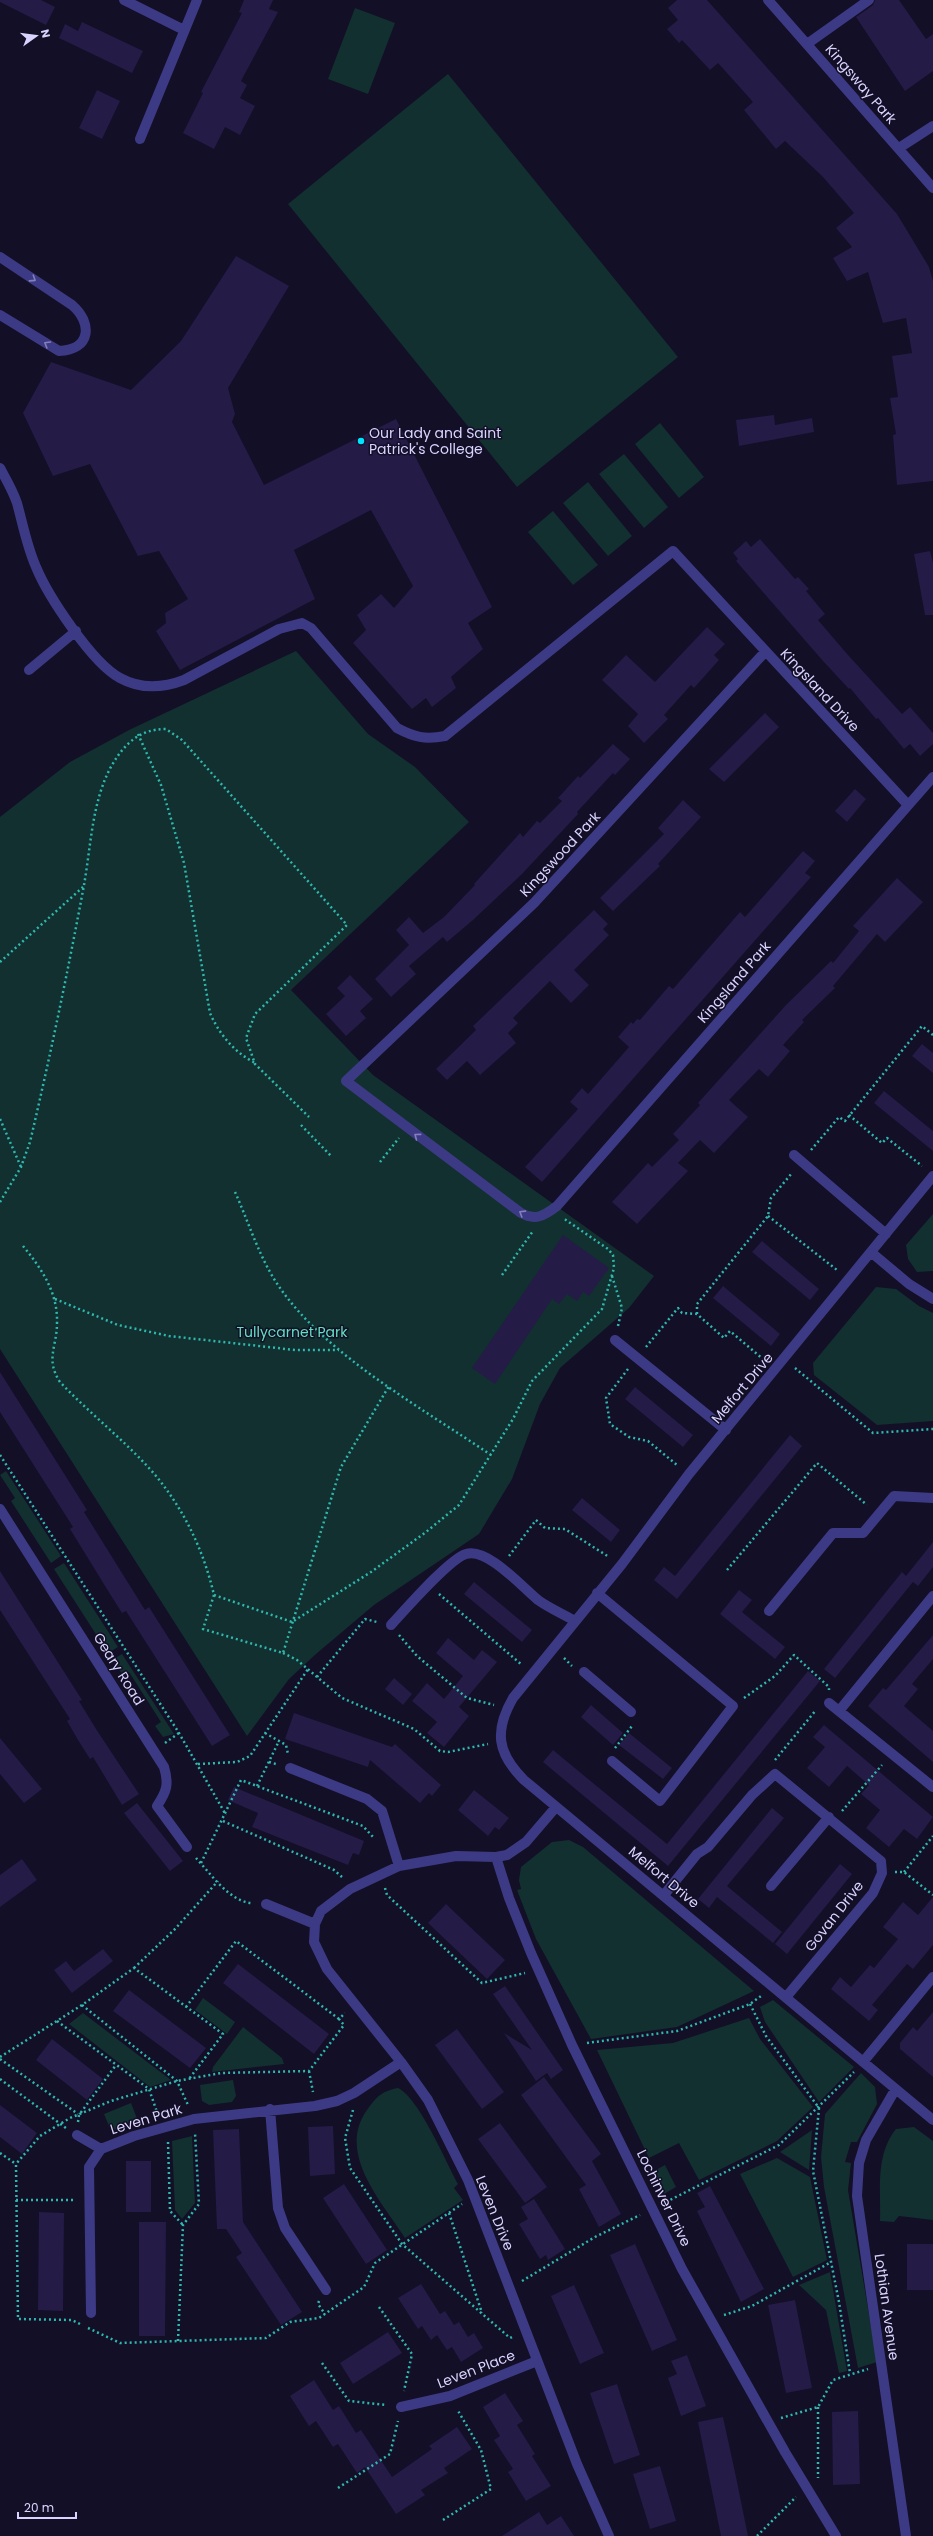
<svg xmlns="http://www.w3.org/2000/svg" width="933" height="2536" viewBox="0 0 933 2536" font-family="Poppins,sans-serif">
<rect width="100%" height="100%" fill="#130f26"/>
<path fill="#12302f" d="M 355,8 L 395,23 L 368,94 L 328,79 Z
M 448,74 L 678,357 L 517,487 L 288,204 Z
M 660,423 L 704,477 L 679,498 L 635,444 Z
M 624,454 L 668,507 L 644,528 L 599,474 Z
M 588,482 L 632,536 L 608,556 L 563,503 Z
M 553,511 L 598,565 L 573,585 L 528,532 Z
M 296,651 L 368,734 L 415,767 L 469,822 L 291,990 L 373,1075 L 654,1276 L 629,1308 L 560,1368 L 540,1404 L 512,1479 L 479,1534 L 374,1605 L 316,1654 L 289,1679 L 247,1736 L 0,1349 L 0,817 L 70,762 L 129,730 Z
M 933,1214 L 933,1271 L 917,1272 L 908,1259 L 906,1245 Z
M 876,1287 L 896,1289 L 919,1306 L 933,1313 L 933,1421 L 877,1425 L 814,1375 L 813,1363 Z
M 6,1471 L 61,1556 L 51,1563 L 11,1501 L 15,1498 L 0,1475 Z
M 64,1563 L 118,1647 L 108,1653 L 54,1569 Z
M 122,1654 L 174,1734 L 163,1737 L 155,1726 L 161,1722 L 129,1672 L 123,1675 L 112,1660 Z
M 569,1840 L 583,1847 L 754,1991 L 677,2027 L 591,2039 L 536,1939 L 517,1890 L 521,1889 L 519,1880 L 521,1867 L 552,1842 Z
M 203,1998 L 235,2022 L 227,2034 L 195,2010 Z
M 773,2000 L 854,2067 L 819,2102 L 765,2022 L 760,2007 Z
M 83,2013 L 171,2080 L 150,2087 L 69,2024 Z
M 749,2018 L 760,2039 L 813,2107 L 777,2141 L 699,2180 L 679,2143 L 649,2158 L 597,2050 L 673,2043 Z
M 243,2027 L 282,2058 L 284,2064 L 212,2072 L 213,2067 Z
M 861,2073 L 875,2087 L 877,2104 L 857,2142 L 851,2142 L 845,2162 L 851,2163 L 848,2190 L 877,2362 L 858,2368 L 824,2187 L 821,2157 L 825,2114 Z
M 233,2080 L 236,2096 L 232,2102 L 209,2105 L 202,2101 L 200,2085 Z
M 398,2088 C 419,2098 446,2162 458,2184 L 454,2188 L 463,2200 L 405,2238 C 382,2202 336,2153 367,2110 C 376,2097 382,2091 398,2088 Z
M 131,2103 L 138,2121 L 111,2131 L 104,2114 Z
M 914,2127 L 933,2141 L 933,2220 L 899,2216 L 894,2222 L 880,2221 C 881,2190 875,2155 896,2129 Z
M 812,2130 L 809,2170 L 780,2152 Z
M 192,2136 L 195,2203 L 182,2219 L 175,2210 L 172,2141 Z
M 777,2158 L 810,2177 L 827,2260 L 793,2277 L 740,2174 Z
M 665,2165 L 676,2187 L 664,2194 L 652,2172 Z
M 830,2272 L 847,2371 L 839,2373 L 826,2310 L 799,2285 Z"/>
<path fill="#241b47" d="M 0,0 L 41,0 L 55,7 L 46,25 L 0,2 Z
M 244,0 L 273,0 L 269,9 L 278,12 L 241,81 L 247,85 L 240,98 L 255,106 L 240,135 L 225,127 L 214,149 L 183,133 L 203,93 L 201,92 L 242,13 L 239,12 Z
M 677,0 L 707,0 L 897,214 L 929,267 L 933,281 L 933,481 L 897,485 L 893,435 L 896,434 L 890,398 L 898,397 L 892,356 L 912,353 L 906,318 L 883,323 L 868,272 L 847,281 L 833,258 L 852,247 L 836,228 L 854,213 L 823,177 L 785,141 L 776,149 L 744,110 L 753,102 L 718,63 L 710,70 L 682,40 L 679,43 L 667,29 L 678,20 L 668,8 Z
M 875,0 L 899,0 L 926,39 L 933,34 L 933,71 L 905,91 L 856,17 L 873,5 Z
M 82,22 L 143,51 L 132,73 L 59,38 L 65,24 L 78,31 Z
M 97,90 L 120,101 L 102,139 L 79,128 Z
M 236,256 L 289,286 L 228,388 L 235,414 L 232,422 L 264,485 L 396,419 L 492,607 L 468,623 L 483,649 L 451,677 L 456,688 L 432,707 L 426,698 L 412,709 L 353,643 L 366,630 L 357,615 L 381,594 L 394,608 L 413,586 L 371,510 L 294,550 L 315,599 L 180,670 L 156,631 L 166,623 L 165,613 L 188,599 L 159,551 L 138,556 L 90,464 L 53,476 L 23,413 L 51,362 L 131,390 L 181,341 Z
M 774,415 L 775,425 L 812,418 L 814,432 L 739,446 L 736,420 Z
M 760,539 L 795,579 L 798,577 L 809,589 L 806,591 L 825,614 L 818,620 L 848,655 L 902,714 L 910,707 L 933,733 L 933,744 L 920,756 L 910,744 L 904,749 L 878,718 L 876,719 L 850,688 L 849,689 L 823,661 L 736,561 L 738,559 L 733,553 L 746,541 L 751,547 Z
M 930,551 L 933,563 L 933,615 L 925,615 L 914,554 Z
M 707,627 L 725,644 L 714,655 L 719,660 L 694,688 L 691,685 L 664,715 L 668,719 L 644,743 L 628,726 L 638,714 L 602,680 L 626,655 L 655,682 Z
M 765,713 L 779,727 L 724,782 L 709,769 Z
M 613,744 L 630,759 L 615,775 L 613,773 L 577,812 L 578,814 L 522,874 L 473,920 L 447,942 L 443,937 L 409,966 L 416,974 L 391,997 L 375,979 L 409,945 L 396,930 L 409,917 L 423,933 L 444,917 L 475,885 L 474,884 L 520,833 L 523,837 L 537,821 L 540,823 L 562,801 L 558,798 L 578,776 L 580,778 Z
M 855,789 L 866,799 L 847,822 L 835,811 Z
M 683,800 L 701,817 L 658,864 L 660,866 L 613,911 L 600,898 L 664,834 L 658,828 Z
M 803,851 L 815,861 L 805,873 L 811,877 L 542,1182 L 525,1167 L 578,1109 L 570,1102 L 582,1088 L 588,1094 L 629,1047 L 618,1037 L 631,1022 L 633,1024 L 637,1019 L 640,1020 L 669,986 L 673,989 L 740,912 L 745,917 Z
M 897,878 L 923,902 L 885,942 L 877,934 L 833,986 L 835,988 L 802,1020 L 804,1022 L 783,1045 L 790,1051 L 768,1077 L 759,1069 L 729,1100 L 748,1117 L 714,1153 L 700,1140 L 678,1163 L 688,1171 L 637,1224 L 612,1202 L 648,1163 L 652,1167 L 679,1140 L 673,1134 L 700,1105 L 698,1103 L 786,1005 L 831,961 L 833,963 L 859,931 L 853,926 Z
M 594,910 L 608,924 L 603,929 L 609,935 L 574,970 L 589,985 L 571,1003 L 550,981 L 513,1018 L 518,1023 L 508,1033 L 516,1043 L 480,1075 L 467,1061 L 447,1080 L 436,1069 L 476,1030 L 473,1026 Z
M 350,975 L 373,999 L 360,1011 L 366,1018 L 346,1036 L 326,1014 L 345,996 L 337,988 Z
M 922,1044 L 933,1053 L 933,1073 L 912,1056 Z
M 884,1091 L 933,1131 L 933,1151 L 874,1103 Z
M 563,1235 L 609,1268 L 589,1296 L 583,1292 L 577,1301 L 567,1294 L 559,1304 L 552,1299 L 495,1384 L 472,1368 Z
M 762,1241 L 819,1289 L 810,1300 L 752,1252 Z
M 723,1286 L 780,1334 L 771,1346 L 713,1298 Z
M 0,1372 L 87,1510 L 84,1512 L 145,1610 L 149,1607 L 230,1735 L 212,1746 L 126,1611 L 122,1613 L 110,1594 L 70,1529 L 73,1527 L 0,1412 Z
M 635,1387 L 693,1435 L 683,1447 L 625,1399 Z
M 790,1435 L 802,1446 L 677,1599 L 654,1580 L 664,1567 L 675,1576 Z
M 582,1498 L 620,1530 L 611,1542 L 572,1510 Z
M 933,1542 L 933,1567 L 918,1586 L 913,1582 L 835,1678 L 824,1669 L 902,1572 L 906,1576 Z
M 0,1571 L 82,1700 L 79,1701 L 96,1729 L 139,1794 L 122,1805 L 93,1757 L 90,1759 L 78,1740 L 67,1721 L 70,1719 L 0,1610 Z
M 474,1582 L 532,1630 L 522,1642 L 464,1594 Z
M 739,1590 L 752,1600 L 742,1612 L 785,1647 L 775,1659 L 720,1614 Z
M 933,1635 L 933,1659 L 912,1684 L 918,1689 L 904,1706 L 933,1731 L 933,1762 L 868,1706 L 883,1688 L 886,1690 Z
M 448,1638 L 474,1660 L 482,1650 L 497,1662 L 459,1707 L 469,1716 L 444,1747 L 427,1733 L 437,1722 L 412,1701 L 427,1683 L 444,1699 L 463,1676 L 436,1653 Z
M 808,1671 L 820,1681 L 668,1866 L 543,1762 L 553,1750 L 667,1844 Z
M 394,1678 L 412,1694 L 403,1705 L 385,1689 Z
M 591,1705 L 623,1733 L 613,1745 L 581,1717 Z
M 294,1713 L 392,1747 L 395,1744 L 441,1785 L 432,1796 L 429,1793 L 420,1803 L 370,1760 L 368,1767 L 285,1739 Z
M 824,1725 L 933,1817 L 917,1839 L 904,1829 L 889,1847 L 866,1828 L 880,1810 L 861,1794 L 869,1785 L 847,1766 L 829,1787 L 807,1768 L 825,1747 L 813,1737 Z
M 629,1733 L 672,1768 L 663,1779 L 619,1745 Z
M 0,1738 L 42,1789 L 24,1803 L 0,1774 Z
M 234,1787 L 364,1841 L 359,1855 L 353,1853 L 348,1865 L 252,1827 L 258,1813 L 228,1800 Z
M 474,1790 L 509,1818 L 499,1830 L 495,1827 L 488,1836 L 458,1810 Z
M 137,1803 L 183,1861 L 170,1871 L 124,1813 Z
M 772,1808 L 784,1818 L 727,1886 L 782,1932 L 773,1943 L 717,1897 L 709,1908 L 698,1899 Z
M 22,1859 L 37,1880 L 0,1907 L 0,1875 Z
M 840,1864 L 852,1874 L 787,1954 L 775,1944 Z
M 933,1897 L 933,1945 L 913,1969 L 907,1964 L 872,2005 L 878,2010 L 869,2021 L 831,1989 L 840,1977 L 851,1987 L 870,1965 L 874,1968 L 898,1939 L 883,1927 L 903,1902 L 918,1915 Z
M 446,1904 L 505,1960 L 487,1979 L 428,1923 Z
M 103,1949 L 113,1961 L 72,1993 L 54,1970 L 66,1961 L 74,1971 Z
M 238,1964 L 329,2034 L 314,2054 L 223,1983 Z
M 505,1986 L 563,2070 L 551,2079 L 547,2073 L 536,2081 L 504,2033 L 532,2050 L 493,1994 Z
M 129,1990 L 206,2048 L 190,2068 L 113,2011 Z
M 933,2012 L 933,2077 L 900,2049 L 900,2043 L 913,2027 L 917,2031 Z
M 457,2029 L 504,2092 L 482,2109 L 435,2045 Z
M 52,2039 L 103,2079 L 87,2100 L 36,2060 Z
M 544,2077 L 601,2154 L 592,2161 L 621,2214 L 599,2227 L 579,2189 L 586,2185 L 521,2095 Z
M 0,2105 L 37,2133 L 22,2154 L 0,2137 Z
M 500,2123 L 547,2187 L 525,2203 L 478,2139 Z
M 333,2126 L 335,2174 L 310,2176 L 308,2127 Z
M 239,2129 L 243,2222 L 302,2312 L 281,2325 L 236,2257 L 242,2253 L 226,2229 L 217,2229 L 213,2130 Z
M 126,2161 L 151,2161 L 151,2212 L 126,2212 Z
M 344,2184 L 387,2250 L 366,2264 L 323,2198 Z
M 710,2186 L 764,2289 L 741,2302 L 697,2211 L 705,2207 L 697,2193 Z
M 534,2199 L 565,2249 L 548,2260 L 546,2255 L 540,2259 L 519,2224 L 528,2219 L 521,2207 Z
M 39,2212 L 64,2213 L 63,2311 L 38,2310 Z
M 139,2222 L 166,2222 L 165,2336 L 139,2336 Z
M 635,2244 L 677,2340 L 652,2351 L 610,2255 Z
M 907,2244 L 933,2244 L 933,2290 L 907,2290 Z
M 421,2284 L 440,2314 L 445,2311 L 454,2325 L 459,2322 L 468,2337 L 474,2333 L 483,2348 L 461,2362 L 452,2347 L 447,2350 L 437,2335 L 431,2340 L 422,2326 L 418,2329 L 398,2298 Z
M 574,2285 L 604,2353 L 580,2364 L 551,2296 Z
M 795,2300 L 812,2388 L 786,2393 L 768,2305 Z
M 388,2332 L 402,2353 L 353,2384 L 340,2363 Z
M 687,2355 L 706,2406 L 681,2416 L 668,2378 L 677,2374 L 671,2361 Z
M 314,2380 L 333,2410 L 339,2406 L 356,2433 L 361,2430 L 392,2477 L 432,2449 L 429,2446 L 457,2427 L 472,2449 L 444,2468 L 448,2473 L 421,2490 L 425,2495 L 396,2514 L 365,2467 L 357,2473 L 338,2444 L 333,2447 L 316,2421 L 309,2426 L 290,2396 Z
M 617,2384 L 640,2455 L 614,2464 L 590,2393 Z
M 505,2393 L 523,2421 L 517,2425 L 535,2454 L 532,2456 L 551,2486 L 526,2501 L 508,2472 L 513,2469 L 494,2440 L 500,2436 L 483,2407 Z
M 858,2411 L 860,2484 L 833,2485 L 832,2412 Z
M 723,2417 L 736,2477 L 748,2536 L 721,2536 L 698,2422 Z
M 660,2466 L 676,2521 L 650,2529 L 633,2474 Z
M 539,2512 L 547,2525 L 561,2516 L 574,2536 L 502,2536 Z"/>
<g fill="none" stroke-linecap="round" stroke-linejoin="round">
<path stroke="#2fb8b0" stroke-width="2.5" stroke-dasharray="2 3" stroke-linecap="butt" d="M 138,734 L 161,785 L 184,863 L 210,1013 C 219,1034 234,1052 255,1063
M 0,962 L 83,887
M 849,1115 L 882,1143 L 887,1138 L 922,1166
M 0,1119 L 21,1167
M 301,1125 L 331,1156
M 811,1150 L 839,1117 L 845,1121 L 922,1026 L 933,1035
M 380,1162 L 399,1138
M 235,1192 C 249,1223 259,1257 278,1285 C 324,1354 422,1408 491,1455
M 0,1202 L 21,1167 L 30,1142 C 50,1057 68,971 84,885 C 91,846 92,800 112,765 C 125,743 140,729 166,729 L 182,740 L 347,925 L 255,1014 L 246,1038 L 255,1064 L 309,1117
M 768,1216 L 837,1270
M 23,1246 C 42,1269 58,1293 57,1323 C 57,1347 45,1359 60,1382 C 91,1415 127,1442 156,1476 C 185,1511 204,1552 214,1595 L 292,1622 L 371,1572 L 426,1532 L 459,1505 L 513,1419 L 532,1381 L 602,1309 L 614,1268 L 613,1255 L 608,1249 L 563,1218
M 502,1275 L 533,1231
M 612,1276 L 622,1308 L 618,1326
M 55,1299 L 118,1325 L 169,1336 L 295,1350 L 339,1350
M 697,1314 L 697,1304 L 768,1216 L 771,1198 L 792,1173
M 646,1347 L 678,1308 L 682,1313 L 697,1314 L 724,1338 L 730,1331 L 764,1360
M 795,1368 L 873,1433 L 933,1429
M 628,1369 L 606,1398 L 610,1424 L 629,1437 L 648,1441 L 677,1465
M 0,1455 L 179,1733 L 226,1815
M 509,1556 L 536,1520 L 545,1528 L 565,1529 L 609,1557
M 727,1570 L 817,1463 L 867,1505
M 439,1594 L 522,1665
M 214,1595 L 203,1629 L 283,1653 L 341,1467 L 389,1386
M 399,1635 L 417,1656 L 467,1698 L 494,1705
M 283,1653 L 297,1660 L 342,1698 L 414,1729 L 440,1751 L 448,1752 L 488,1744
M 564,1658 L 572,1666
M 317,1677 L 365,1619 L 377,1622
M 744,1698 L 775,1676 L 794,1655 L 829,1687 L 829,1690
M 265,1733 L 286,1745 L 288,1754
M 165,1743 L 179,1733
M 615,1748 L 632,1726
M 775,1760 L 816,1710
M 269,1762 L 276,1764
M 198,1764 L 237,1762 L 250,1756 L 308,1669
M 257,1786 L 279,1741
M 842,1811 L 882,1765
M 223,1821 L 334,1870 L 342,1877
M 196,1858 C 210,1873 229,1901 251,1903
M 201,1863 L 241,1780 L 363,1826 L 373,1837
M 895,1872 L 904,1872 L 933,1895
M 904,1872 L 933,1836
M 385,1888 L 387,1895 L 482,1983 L 525,1973
M 134,1968 L 175,1929 L 218,1881
M 750,2004 L 766,2036 L 819,2108 L 813,2171 L 839,2302 L 850,2373
M 82,2005 L 177,2081 L 188,2105
M 186,2007 L 236,1941 L 339,2019
M 57,2021 L 149,2089 L 158,2115
M 587,2043 L 677,2031 L 750,2004 L 761,1996
M 0,2057 L 82,2005 L 134,1968 L 223,2034 L 189,2079
M 0,2059 L 78,2114
M 309,2071 L 313,2092
M 0,2079 L 66,2128
M 353,2110 L 345,2138 L 350,2168 L 402,2244 L 510,2338 L 512,2337
M 78,2122 L 79,2115 L 116,2065
M 168,2142 L 170,2211 L 183,2225
M 0,2153 L 16,2164
M 16,2200 L 76,2200
M 666,2202 L 779,2145 L 854,2072
M 449,2213 L 482,2313
M 522,2281 L 595,2237 L 640,2215
M 319,2301 L 318,2304 L 325,2314
M 379,2307 L 412,2354 L 404,2391
M 724,2315 L 752,2306 L 831,2262
M 80,2324 L 72,2320 L 18,2319 L 16,2164 L 40,2136 L 70,2118 L 111,2101 L 177,2081 L 221,2073 L 309,2071 L 344,2025 L 339,2019 L 345,2013
M 88,2328 L 120,2343 L 266,2338 L 290,2322 L 319,2318 L 364,2287 L 375,2263 L 462,2204
M 178,2341 L 183,2225 L 199,2204 L 195,2133
M 322,2363 L 349,2401 L 387,2405
M 818,2407 L 818,2478
M 781,2418 L 818,2407 L 833,2380 L 868,2369
M 338,2488 L 390,2454 L 398,2421
M 443,2520 L 491,2489 L 481,2450 L 457,2409
M 757,2536 L 796,2497"/>
<path stroke="#3d3a85" stroke-width="10" d="M 124,0 L 184,30
M 768,0 L 933,188
M 807,44 L 869,0
M 140,139 L 197,0
M 899,148 L 933,126
M 0,257 L 72,305 C 93,323 91,350 59,351 L 0,315
M 0,468 C 6,479 13,491 17,503 C 23,525 27,547 36,567 C 48,596 92,663 120,678 C 140,689 163,688 184,680 L 279,629 L 302,623 L 311,628 L 397,728 C 414,737 425,740 445,736 L 673,551 L 908,805
M 765,652 L 534,903 L 346,1081 L 521,1213 C 535,1221 544,1216 557,1206 L 933,777
M 29,670 L 76,631
M 794,1155 L 886,1234
M 933,1176 L 689,1474 L 622,1564 L 513,1698 C 494,1731 497,1753 524,1780 L 933,2120
M 872,1253 L 909,1284 L 933,1299
M 615,1340 L 726,1430
M 0,1509 L 164,1767 C 169,1784 167,1791 157,1806 L 187,1847
M 597,1593 L 733,1706 L 660,1801 L 612,1761
M 769,1611 L 833,1533 L 863,1533 L 894,1496 L 933,1498
M 391,1625 C 405,1610 449,1559 466,1554 C 487,1547 522,1587 538,1600 C 549,1608 563,1614 575,1621
M 584,1672 L 631,1712
M 829,1703 L 933,1787
M 839,1711 L 933,1596
M 290,1768 L 367,1799 L 382,1811 L 399,1866
M 556,1807 L 526,1842 L 507,1855 L 496,1857 L 456,1856 L 399,1866 L 350,1889 L 321,1911 L 315,1924 L 314,1942 L 327,1969 L 401,2062 L 428,2100 L 468,2180 L 577,2464 L 609,2536
M 496,1857 L 509,1898 L 531,1953 L 572,2045 L 682,2269 L 785,2452 L 836,2536
M 771,1886 L 829,1817
M 664,1895 L 697,1854 L 708,1847 L 752,1795 L 775,1774 L 881,1861 L 882,1873 L 873,1893 L 787,1996
M 266,1904 L 315,1924
M 863,2062 L 933,1977
M 895,2090 L 866,2140 L 859,2163 L 857,2196 L 906,2536
M 270,2109 L 278,2208 L 285,2228 L 326,2290
M 77,2135 L 101,2149
M 91,2313 L 89,2167 L 101,2149 L 134,2136 L 194,2119 L 315,2106 L 337,2101 L 354,2093 L 401,2062
M 401,2407 L 450,2396 L 537,2361"/>
</g>
<defs><path id="oneway-chevron" d="M-2-3.5L2.5 0L-2 3.5" fill="none" stroke-width="1.6" stroke-linecap="round" stroke-linejoin="round"/></defs>
<g stroke="#837fbc">
<use href="#oneway-chevron" transform="translate(33 279) rotate(33)"/>
<use href="#oneway-chevron" transform="translate(47 344) rotate(-149)"/>
<use href="#oneway-chevron" transform="translate(417 1136) rotate(-143)"/>
<use href="#oneway-chevron" transform="translate(522 1213) rotate(-148)"/>
</g>
<circle fill="#00e5ff" stroke="#130f26" stroke-width="1.5" cx="361" cy="441" r="4"/>
<g text-anchor="middle" stroke-width="3" stroke-linejoin="round" paint-order="stroke">
<g font-size="14" fill="#d9d4ff" stroke="#130f26">
<text transform="translate(861 84) rotate(49)" y="5">Kingsway Park</text>
<text transform="translate(820 690) rotate(47)" y="5">Kingsland Drive</text>
<text transform="translate(560 854) rotate(-47)" y="5">Kingswood Park</text>
<text transform="translate(734 982) rotate(-49)" y="5">Kingsland Park</text>
<text transform="translate(742 1388) rotate(-50)" y="5">Melfort Drive</text>
<text transform="translate(119 1669) rotate(58)" y="5">Geary Road</text>
<text transform="translate(664 1877) rotate(40)" y="5">Melfort Drive</text>
<text transform="translate(834 1916) rotate(-52)" y="5">Govan Drive</text>
<text transform="translate(146 2119) rotate(-17)" y="5">Leven Park</text>
<text transform="translate(664 2198) rotate(64)" y="5">Lochinver Drive</text>
<text transform="translate(495 2213) rotate(68)" y="5">Leven Drive</text>
<text transform="translate(887 2307) rotate(82)" y="5">Lothian Avenue</text>
<text transform="translate(476 2369) rotate(-21)" y="5">Leven Place</text>
</g>
<g font-size="14" fill="#d9d4ff" stroke="#130f26" text-anchor="start">
<text x="369" y="438">Our Lady and Saint<tspan x="369" dy="16">Patrick's College</tspan></text>
</g>
<g font-size="14" fill="#5fe0c0" stroke="#130f26">
<text x="292" y="1337">Tullycarnet Park</text>
</g>
</g>
<g transform="translate(36 36) rotate(76)" stroke="#130f26" stroke-width="3" paint-order="stroke">
<path d="M0-3L7 15L0 10L-7 15Z" fill="#d9d4ff"/>
<text y="-6" font-size="11" font-weight="bold" text-anchor="middle" fill="#d9d4ff">N</text>
</g>
<path d="M18 2512v6h58v-6" fill="none" stroke="#d9d4ff" stroke-width="2"/>
<text x="24" y="2512" font-size="12" fill="#d9d4ff" stroke="#130f26" stroke-width="3" paint-order="stroke">20 m</text>
</svg>
